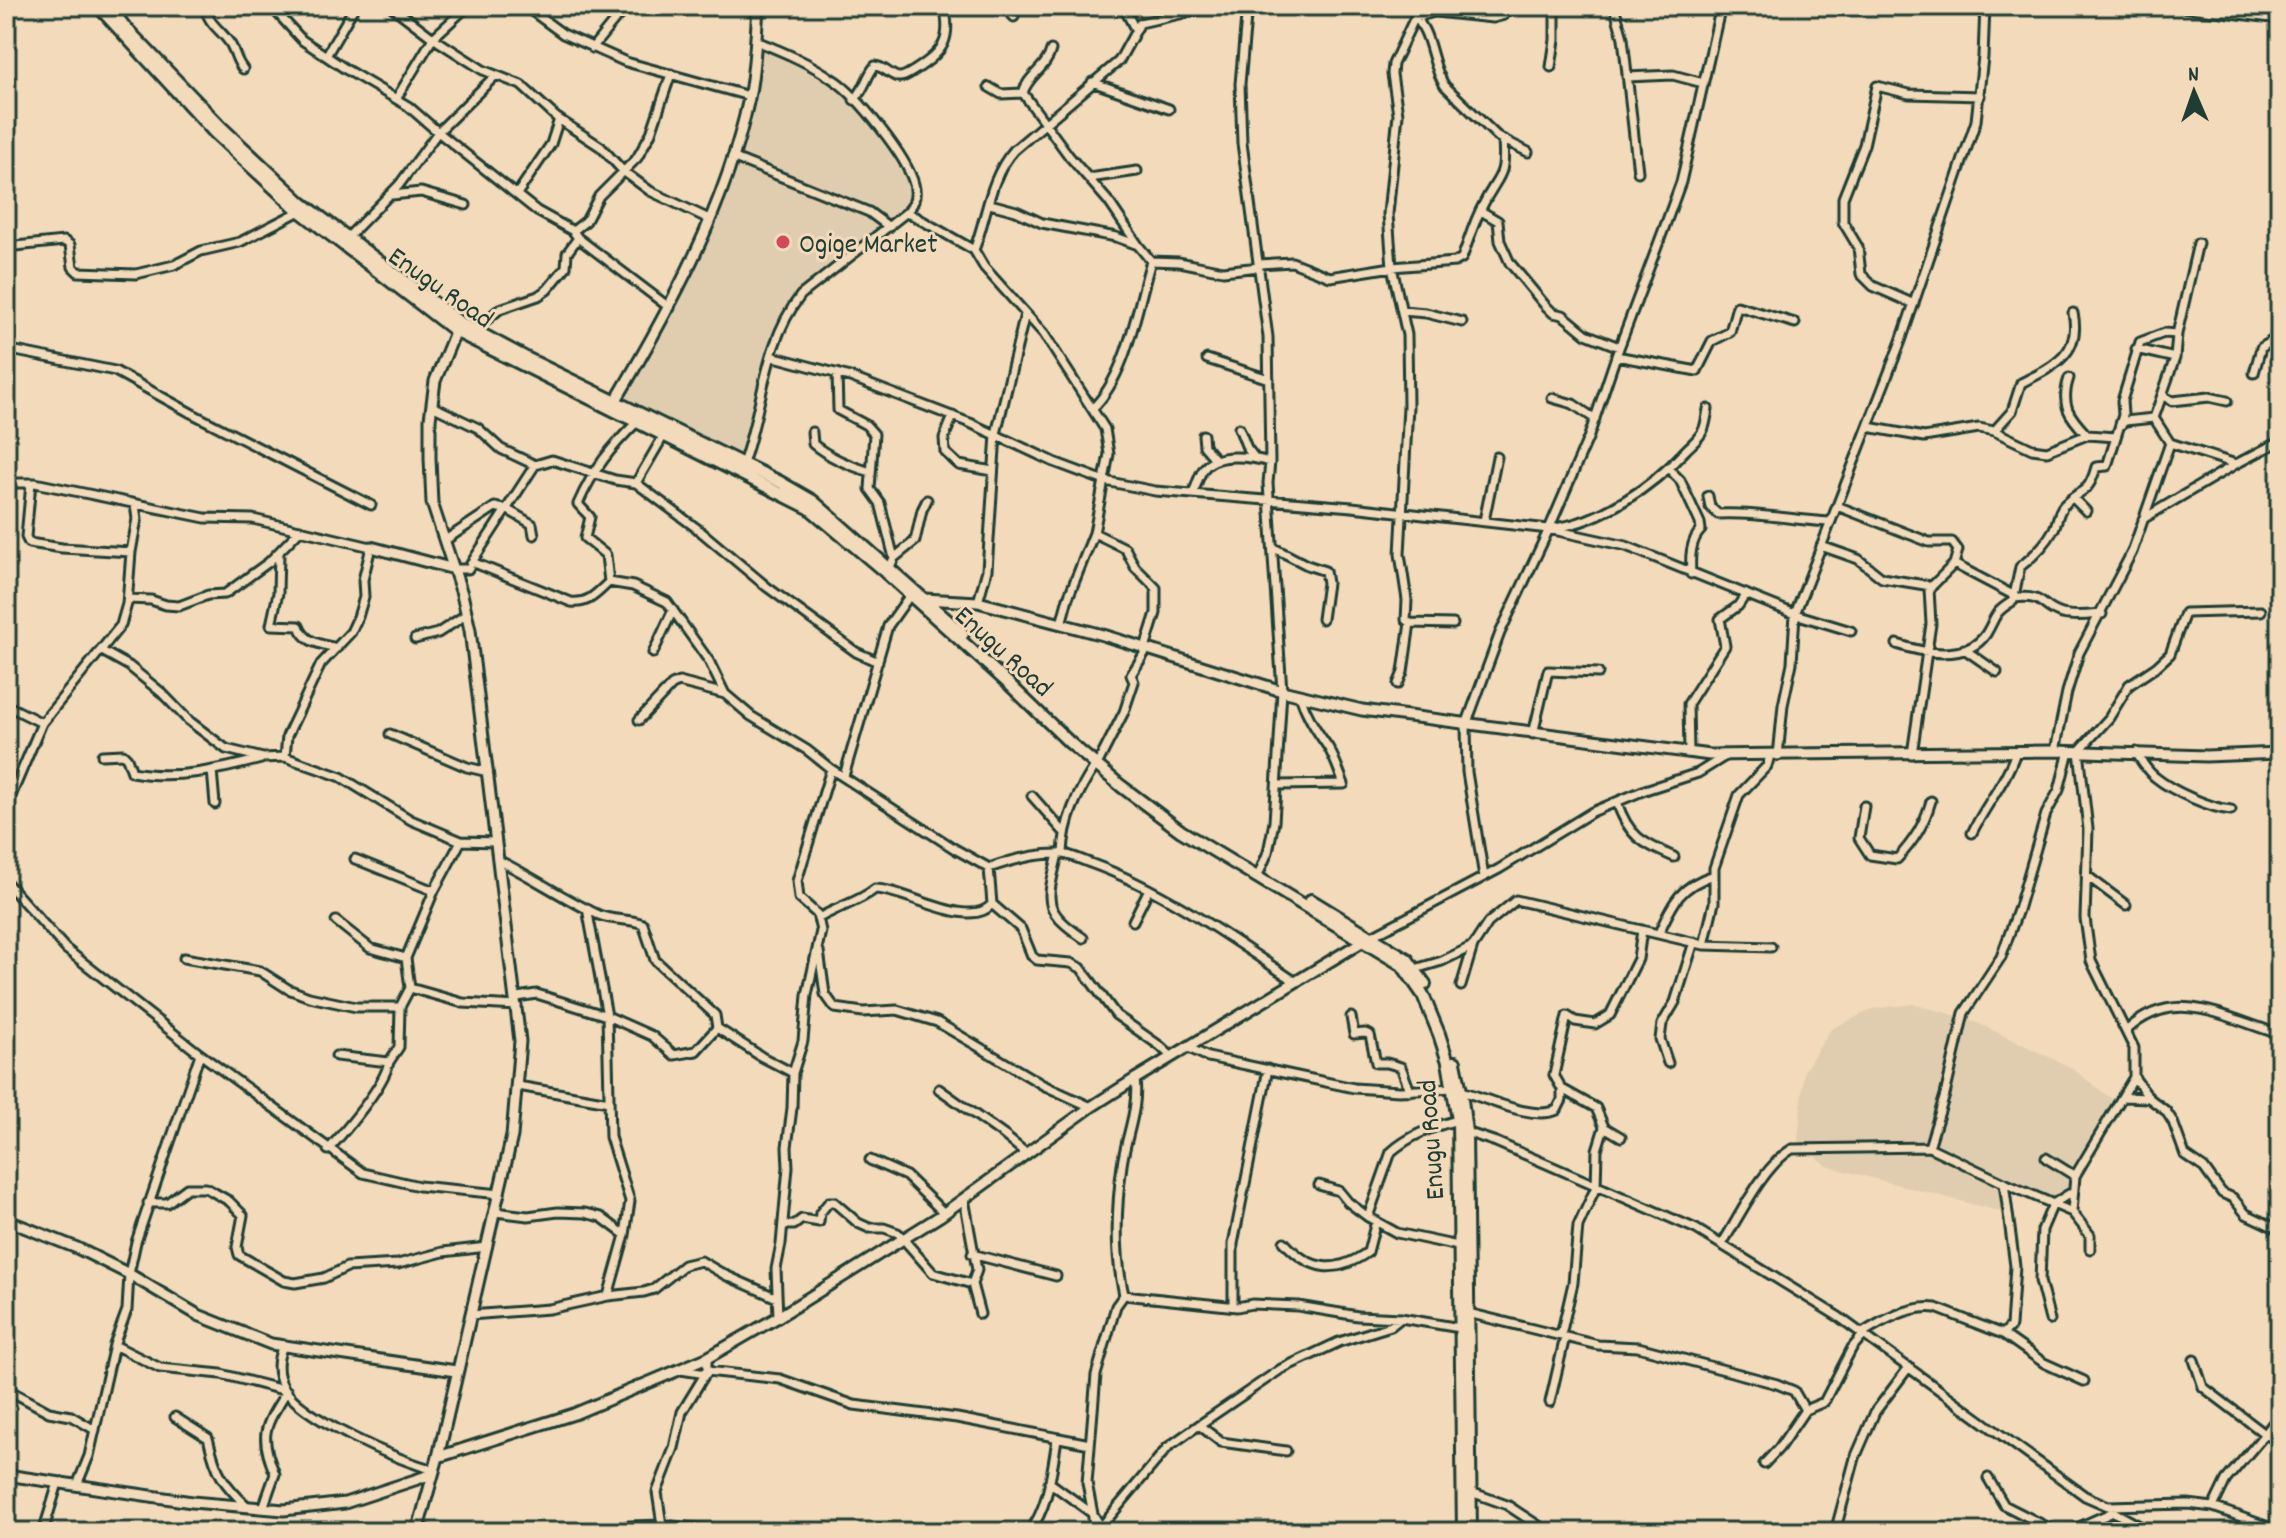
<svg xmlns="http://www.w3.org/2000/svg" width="2286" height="1538" viewBox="0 0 2286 1538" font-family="Dekko,sans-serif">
<rect width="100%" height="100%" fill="#f2daba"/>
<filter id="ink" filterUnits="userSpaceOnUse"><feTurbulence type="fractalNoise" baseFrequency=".0125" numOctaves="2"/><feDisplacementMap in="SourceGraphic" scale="16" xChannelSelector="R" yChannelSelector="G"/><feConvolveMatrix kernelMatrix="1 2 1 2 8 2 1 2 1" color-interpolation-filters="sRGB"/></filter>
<g filter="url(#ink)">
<path fill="#e0cdaf" d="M 761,48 L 832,84 L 860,112 L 900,160 L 913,183 L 913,190 L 906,204 L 803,286 L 785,310 L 741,459 L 620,400 L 699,257 L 748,122 Z
M 1913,1004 L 1969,1019 L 2070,1067 L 2121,1106 L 2076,1180 L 2056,1199 L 2009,1183 L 2006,1213 L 1826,1166 L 1798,1141 L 1804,1071 L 1831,1029 L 1873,1009 Z"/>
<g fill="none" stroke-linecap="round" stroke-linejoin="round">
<defs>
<path id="street" d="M 205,6 C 208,25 222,30 231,45 C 236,54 236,61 243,69
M 271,6 L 302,40 L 347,70 L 408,106 L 438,132 L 537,211 L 573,231 L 578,238 L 670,308
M 391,6 L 433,38 L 483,70 L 521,85 L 557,118 L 601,147 L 623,171 L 650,191 L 709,219
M 525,6 L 563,34 L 626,62 L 749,96
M 1004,6 L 1014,17
M 1123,6 L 1135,29
M 1247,6 L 1240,84 L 1242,143 L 1268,337 L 1270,462 L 1268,483 L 1282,691 L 1274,822 L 1268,852 L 1260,871
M 1413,6 C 1415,16 1419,21 1424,30 C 1433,48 1433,68 1445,86 L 1498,137 L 1528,152
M 1614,6 L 1623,38 L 1638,172
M 2173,6 L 2280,19
M 1415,17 L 1435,12 L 1493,18 L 1504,15 L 1507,6
M 592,48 L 618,16 L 637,6
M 1051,50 C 1047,68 1027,76 1023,93 L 1069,156 L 1109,202 L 1138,245
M 326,56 L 355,6
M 1551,67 L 1555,40 L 1555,6
M 1627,77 L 1673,75 L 1703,83
M 1092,82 L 1169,109
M 989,87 L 1001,94 L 1023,93
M 396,99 L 433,38 L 468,6
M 854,100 C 865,90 866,76 875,66 C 885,67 889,75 898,77 C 904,78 910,73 915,70 C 944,52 952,39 944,6
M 732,157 L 869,212 L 889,227
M 1089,178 L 1137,171
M 517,194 L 551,144 L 559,119
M 392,195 L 421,192 L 466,205
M 990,204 L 1016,211 L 1042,223 L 1116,237 L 1138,245 L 1151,261 L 1179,262 L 1223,271 L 1259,267
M 1481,211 L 1498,221 L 1500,241 L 1510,263 L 1544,304 L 1553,313 L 1563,315 L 1586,334 L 1619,347
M 907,212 L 974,250 L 984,267 L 1044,334 L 1105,429 L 1109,454 L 1094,533 L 1068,598 L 1061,624
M 573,231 L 586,221 L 599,196 L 637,158 L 651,133 L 671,74
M 348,237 L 399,185 L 438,132 L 495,76
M 6,247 L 64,241 L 70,245 L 73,267 L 78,272 L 136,274 L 174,265 L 201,251 L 240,242 L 300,211
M 974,250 C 987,217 989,178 1014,150 L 1119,61 L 1140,23 L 1216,6
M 1259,264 L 1292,262 L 1330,277 L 1392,267 L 1455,262 L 1462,258 C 1469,240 1474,221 1483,205 C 1498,174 1506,180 1503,141
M 1914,304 L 1873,286 L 1861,274 L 1858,247 L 1843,222 L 1843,198 L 1864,145 L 1877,86 L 1909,94 L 1980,96
M 1402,311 L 1426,313 L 1462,322
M 474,330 L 500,309 L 538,296 L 547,290 L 566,267 L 567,253 L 578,238
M 6,349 L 115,371 L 191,413 L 371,505
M 2136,349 L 2175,358
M 771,356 L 850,377 L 970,423 L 1054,462 L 1105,481 L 1155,491 L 1352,507 L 1549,529 L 1626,546 L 1795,614 L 1851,631
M 1616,356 L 1697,371 L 1712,341 L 1730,332 L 1737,306 L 1795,323
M 1207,359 L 1269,379
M 837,373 L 838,410 L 866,425 L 874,434 L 870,489 L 880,503 L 894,558
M 2254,373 L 2261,348 L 2280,335
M 2069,378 C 2060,405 2069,416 2087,435 L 2116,437
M 2162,395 L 2172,401 L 2209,397 L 2227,401
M 1552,398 L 1573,404 L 1595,419
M 432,406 L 478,428 L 501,449 L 535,465
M 1092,409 C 1127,376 1137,307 1151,261
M 953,416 L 944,438 L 945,452 L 959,465 L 993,471
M 2154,418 L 2175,358 L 2177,334 L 2198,243
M 2154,418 L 2170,443 L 2236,464
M 2121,425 L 2125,421 L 2154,418
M 1868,427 L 1924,437 L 1979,428 L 1994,431 L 2032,449 L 2047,451 L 2087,435
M 1239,428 L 1247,448 L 1254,457
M 1994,431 L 2012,411 L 2021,383 C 2053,367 2082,354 2073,313
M 812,432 L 813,444 C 830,458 850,466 871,472
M 1203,435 L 1204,446 L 1216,460
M 742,466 C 763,410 763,343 801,295 L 907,212 C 915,204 917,195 914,184 C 907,157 857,95 834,80 C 810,63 784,52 756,41
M 1669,469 L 1680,480 L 1700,523 L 1701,530 C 1690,541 1690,558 1691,574
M 6,483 L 35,483 L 205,518 L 253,519 L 371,547 L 363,580 L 364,597 L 358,617 L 351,632 L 321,664 L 287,736 L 285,757
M 31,483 L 26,537 L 29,543 L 62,548 L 131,552
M 636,483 L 664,435
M 1193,494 C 1196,487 1198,477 1203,470 C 1215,451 1252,457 1270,462
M 1708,496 L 1710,507 L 1718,514 C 1756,512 1792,520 1830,522
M 2073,498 L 2086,511
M 1837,506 L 1929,542 L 1952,542 L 1958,550 L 1954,564 L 1929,589 L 1931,624 L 1912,754
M 2143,519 L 2236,464 L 2280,441
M 1484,521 L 1497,457
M 1555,528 C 1602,521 1653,486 1684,452 C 1691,444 1700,439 1704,428 C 1706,422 1707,415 1708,409
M 1094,533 L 1125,548 L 1135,567 L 1156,588 L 1156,613 L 1145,648
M 444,541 L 495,507 L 508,510 L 532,524 L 534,535
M 1821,546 L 1858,559 L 1882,578 L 1931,586
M 2276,546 L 2280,547
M 1274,548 L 1307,565 L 1325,571 L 1327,583 L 1322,619
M 279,553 L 278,593 L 271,625 L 299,626 C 305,643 320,644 337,648
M 472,562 L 535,465 L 552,460 L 615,480 L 636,483 L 699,530 L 767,587 L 856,652 L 878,662
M 1954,564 L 2015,596
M 890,567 L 894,558 L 915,541 L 922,510 L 927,500
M 454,569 L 468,569 L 472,562 L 571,602 C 589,604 597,593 609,582 L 633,586 L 667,602 L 709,661 L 725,694 L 751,716 L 807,750 L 831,769 L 955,849 L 989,868 C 1011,860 1037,853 1061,854 C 1070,854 1081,860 1090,863 C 1165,890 1230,938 1296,982
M 609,582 L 606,555 L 585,538 L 590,517 L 578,504 C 593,470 611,447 637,422
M 2014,598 C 2046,594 2040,608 2062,614 C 2075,617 2089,615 2102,614
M 128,599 L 151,600 L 166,605 L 179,606 L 208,595 L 225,594 L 269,562 L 300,530
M 978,602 L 987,570 L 996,434 L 1025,314
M 1410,623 L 1453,624
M 415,639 L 438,633 L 467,614
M 1897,644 C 1923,653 1967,662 1986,634 C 1997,616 1992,614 2013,601 L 2020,567 C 2034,556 2046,544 2054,529 C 2058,520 2058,512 2064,505 C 2082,487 2088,496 2096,467 L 2107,466 L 2123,415 L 2122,401 L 2140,342 L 2164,333 L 2177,334
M 1964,649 L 1997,672
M 102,651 L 129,666 L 162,693 L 188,720 L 226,749 L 263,758 L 285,757 L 341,777 L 411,820 L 461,841 L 496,842
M 653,653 L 673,610
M 1398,684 L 1403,672 L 1410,623 L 1406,620 L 1407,600 L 1400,554 L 1408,406 L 1407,335 L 1392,267 L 1388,214 L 1398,114 L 1392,74 L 1393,64 L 1415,17
M 6,705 L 42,723
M 639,720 L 672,685 L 679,682 L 725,694
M 390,734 L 467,767 L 488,772
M 1533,734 L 1548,671 L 1598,673
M 2055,751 L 2067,692 L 2079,653 L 2132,552 L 2170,443
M 2136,752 C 2141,761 2147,771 2155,777 C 2172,791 2210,808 2231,810
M 1689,753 L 1688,704 L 1725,646 L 1720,619 L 1738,606 L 1746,594
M 102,755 L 123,754 L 127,758 L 132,772 C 174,780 220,770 261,759
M 1778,756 L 1783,705 L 1792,663 L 1795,614 L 1901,341 L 1976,121 L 1983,57 L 1985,6
M 1099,761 L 1124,712 L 1134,682 L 1131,675 L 1147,649
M 212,770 L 215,804
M 844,776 L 888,626 L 910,595
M 1277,785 L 1344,784 C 1339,772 1335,758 1328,747 C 1316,730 1306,715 1300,695
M 1032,796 L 1063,831
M 1617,802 C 1628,836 1642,843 1674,857
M 1864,806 L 1859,838 L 1870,855 L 1897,859 C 1914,841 1924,825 1931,801
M 6,808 L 42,723 L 121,625 L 127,604 L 131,552 L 137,519 L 135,505
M 1972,833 C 1986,804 2006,782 2016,752
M 461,841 L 434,891 L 406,958 L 410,988 L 463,1003 L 517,1006
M 1058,854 C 1047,901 1041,909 1083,938
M 1063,854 C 1064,820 1077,794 1095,766
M 355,859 L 434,891
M 498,860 C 533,877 564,899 599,915 C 613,921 629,918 643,924 L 655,960 L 715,1015 L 717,1028 L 762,1057 L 793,1073
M 989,868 L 992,904 L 1021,929 L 1032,956 L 1037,960 L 1071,963 L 1081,968 L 1116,1015 L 1160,1046 L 1172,1057
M 2086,875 L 2126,905
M 1484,877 L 1467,772 L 1466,725 L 1500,633 L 1549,529 L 1589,436 L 1616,356 L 1666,223 L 1681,182 L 1721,6
M 6,882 L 66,949 L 200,1054 L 363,1173 L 419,1186 L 500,1194
M 587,908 L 607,1016 L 610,1137 L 630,1201 L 625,1235 L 608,1296
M 819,918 C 837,907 859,902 875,889 C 905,889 970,931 992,904
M 336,921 L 370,948 L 406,958
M 1133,921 L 1149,889
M 1659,933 C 1673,902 1680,886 1714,875
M 1370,937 L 1499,869 L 1592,812 L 1645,790 L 1698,773 L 1727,755
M 1704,945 L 1714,903 L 1714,868 L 1739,795 L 1767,766 L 1770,756
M 819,951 L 825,994 L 835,1008 L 863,1012 L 897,1010 L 937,1022 L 1043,1085 L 1091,1107
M 184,958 L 260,971 L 288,989 L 309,997 L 356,1007 L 400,1007
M 1415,969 L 1442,961 L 1473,946 L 1488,923 L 1516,900 L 1704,945 L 1771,947
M 1461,986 L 1473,946
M 517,997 L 537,994 L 607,1016 L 652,1036 L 674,1055 L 696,1051 L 717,1028
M 1351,1017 L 1354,1034 L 1365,1033 L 1370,1035 L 1376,1063 L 1387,1063 L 1401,1067 L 1410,1091
M 2126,1031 C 2174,986 2221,1016 2276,1033 L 2280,1038
M 1189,1048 L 1208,1057 L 1354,1088 L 1399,1091 L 1453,1088
M 336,1056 L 389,1062 L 399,1047 L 400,1007 L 410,988
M 1668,1063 L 1660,1039 L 1662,1024 L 1675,1002 L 1694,942
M 2134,1077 L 2149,1098 L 2166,1111 L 2173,1122 L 2185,1155 L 2204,1168 L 2222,1193 L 2233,1198 L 2246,1214 L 2280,1230
M 518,1086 L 609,1102
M 939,1089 L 1005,1136 L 1027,1154
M 1461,1091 C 1487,1098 1532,1121 1557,1110 L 1562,1100 L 1562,1089
M 2123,1097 L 2148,1098
M 1458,1120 C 1434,1126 1410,1135 1391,1152 L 1368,1217 L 1397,1233 L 1458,1246
M 1466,1132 L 1496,1142 L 1696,1229 L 1839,1317 L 2085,1496 L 2108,1506 L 2188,1504 L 2213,1507 L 2280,1531
M 1621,1137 L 1604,1127 L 1596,1108 L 1562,1089 L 1554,1075 L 1567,1016 L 1575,1021 L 1595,1024 L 1610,1015 L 1638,959 L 1642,930
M 1929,1147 L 1945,1095 L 1964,1013 L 2001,957 L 2018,910 L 2046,814 L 2059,790 L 2069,751
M 328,1150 C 345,1131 384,1086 389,1062
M 2046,1158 L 2075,1176
M 870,1160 L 906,1176 L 944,1213
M 2004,1183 L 2072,1212 L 2090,1235 L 2090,1249
M 1319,1185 L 1339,1191 L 1348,1202 L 1368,1217
M 964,1199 L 977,1270 L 972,1284 L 980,1314
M 148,1203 L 167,1203 L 187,1188 L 206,1188 L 229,1201 L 243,1215 L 237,1247 L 239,1255 L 284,1281 L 295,1283 L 324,1278 L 347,1267 L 398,1264 L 443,1252 L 487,1247
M 495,1212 L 528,1216 L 558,1212 L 585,1213 L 601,1217 L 625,1235
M 2072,1212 L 2075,1176 L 2134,1077 L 2134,1048 L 2091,961 L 2085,918 L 2088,829 L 2079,751 L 2109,718 L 2129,685 L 2156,667 L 2170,654 L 2185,613 L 2261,611
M 783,1225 L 794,1225 L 802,1219 L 819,1222 L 820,1213 L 829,1202 L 834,1202 L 858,1223 L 869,1228 L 884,1228 L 898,1233 L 933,1273 L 972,1284
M 1284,1242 C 1311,1272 1336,1274 1368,1252 L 1376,1221
M 1722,1244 C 1740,1216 1763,1166 1792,1149 L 1929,1147 L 2004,1183 L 2015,1266 L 2011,1326 L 2003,1334
M 972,1254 L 1056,1276
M 1124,1295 L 1237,1307 L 1252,1304 L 1298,1306 L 1358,1316 L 1401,1318 L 1460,1328
M 1233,1306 L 1233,1244 L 1268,1069
M 1468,1313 L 1598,1345 L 1638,1347 L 1777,1384 L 1794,1391 L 1805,1410
M 470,1315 L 549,1309 L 608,1296 L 644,1292 L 654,1289 L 684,1265 L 701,1261 L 725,1275 L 777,1298
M 778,1317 L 776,1269 L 781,1244 L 788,1167 L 787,1147 L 792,1108 L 793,1073 L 803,1041 L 807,995 L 821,931 L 817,914 L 799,898 L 797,881 L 831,769
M 2050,1320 L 2040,1281 L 2042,1230 L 2053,1204 L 2069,1194
M 1861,1334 C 1881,1321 1911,1304 1936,1308 L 2003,1334 L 2044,1363 L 2084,1381
M 1561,1335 L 1573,1283 L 1578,1226 L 1596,1187 L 1597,1150 L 1604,1127
M 114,1345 L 160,1368 L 221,1374 L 287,1391 C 265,1426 258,1434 275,1474 L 263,1508
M 283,1346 C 276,1361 276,1374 284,1388 C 301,1418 400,1462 435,1470
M 2194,1360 L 2203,1387 L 2265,1434 L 2226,1480 L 2213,1507
M 681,1370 L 706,1374
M 707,1371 L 780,1379 L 854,1405 L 957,1418 L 1090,1444
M 6,1384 L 14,1393 L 49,1412 L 71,1416 L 95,1430
M 1550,1402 L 1565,1337
M 2280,1414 L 2265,1434 L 2280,1442
M 175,1417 L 208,1438 C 216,1472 222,1483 248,1507
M 1199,1425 L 1221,1442 L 1286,1451
M 1764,1464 L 1779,1448 L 1805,1410 L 1824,1402 L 1852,1348 L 1863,1335
M 1988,1478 L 2004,1505 L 2057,1532
M 1049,1482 L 1093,1514 L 1101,1527 L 1111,1532
M 77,1485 L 89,1456 L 114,1345 L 127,1310 L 129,1274 L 136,1242 L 200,1054
M 1471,1492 L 1507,1505 L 1548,1532
M 2112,1511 L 2147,1530
M 662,1525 L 657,1492 L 674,1448 L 682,1412 L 707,1371 L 707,1358
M 418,1527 L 433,1532
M 1101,1527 L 1168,1447 L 1199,1425 L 1281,1369 L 1339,1342 L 1391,1326 L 1401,1318
M 43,1532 L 58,1483
M 599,1532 L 630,1526 L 662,1525 L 737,1532
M 1029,1532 C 1049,1507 1052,1469 1057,1439
M 1093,1532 L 1093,1514 L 1087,1483 L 1096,1375 L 1116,1306 L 1124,1295 C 1114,1252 1116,1208 1122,1165 C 1126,1135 1139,1110 1135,1079
M 1835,1532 L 1855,1458 L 1875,1412 L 1909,1367
M 2068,1532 L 2113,1512"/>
<path id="secondary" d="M 615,402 C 671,307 726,207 749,98 C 755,68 756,37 758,6
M 371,547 L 454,569
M 921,601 L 924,599 L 978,602 L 1103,635 L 1282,691 L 1362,710 L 1710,755 L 2055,751 L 2206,756 L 2280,753
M 6,1220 L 77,1248 L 129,1274 L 198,1315 L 271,1344 L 456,1371
M 438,1457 L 574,1414 L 707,1358 L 778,1317 L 940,1216 L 1091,1107 L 1135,1079 L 1365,940
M 6,1475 L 192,1502 L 284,1510 L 345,1503 L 433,1474
M 417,1532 L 438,1457 L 512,1136 L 520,1041 L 470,630 L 462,594 L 432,503 L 430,458 L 430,419 L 435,381 L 458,325"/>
<path id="primary" d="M 98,6 L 215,133 L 297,209 L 455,331 L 809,508 L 885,572 L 1009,684 L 1070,743 L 1121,786 L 1181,831 L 1402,965 L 1423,995 L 1439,1034 L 1448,1062 L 1458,1120 L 1463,1532
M 109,6 L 124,26 L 221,127 L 302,203 L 459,322 L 528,359 L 780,482 L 813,501 L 963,634
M 1311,900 L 1407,959 L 1425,984
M 1455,1062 L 1461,1091 L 1466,1132 L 1471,1532"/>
</defs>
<use href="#street" stroke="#1f3d34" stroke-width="13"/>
<use href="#secondary" stroke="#1f3d34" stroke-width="15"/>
<use href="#primary" stroke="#1f3d34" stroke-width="16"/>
<use href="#street" stroke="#f2daba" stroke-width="7"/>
<use href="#secondary" stroke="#f2daba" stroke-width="9"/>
<use href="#primary" stroke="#f2daba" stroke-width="10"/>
</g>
</g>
<circle fill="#d1495b" stroke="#f2daba" stroke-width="3" cx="783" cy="242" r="8"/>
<g text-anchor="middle" stroke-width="6" stroke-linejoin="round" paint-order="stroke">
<g font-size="28" fill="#1f3d34" stroke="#f2daba" text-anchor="start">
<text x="799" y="252">Ogige Market</text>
</g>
<g font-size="28" fill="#1f3d34" stroke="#f2daba">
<text transform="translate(442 286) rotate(35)" y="10">Enugu Road</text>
<text transform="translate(1005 650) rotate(42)" y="10">Enugu Road</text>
<text transform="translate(1429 1140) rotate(-94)" y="10">Enugu Road</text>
</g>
</g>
<rect width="2286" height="1538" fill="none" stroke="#f2daba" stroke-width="32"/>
<rect x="16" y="16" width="2254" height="1506" fill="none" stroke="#1f3d34" stroke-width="3" filter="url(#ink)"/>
<g transform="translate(2194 92) rotate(358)" stroke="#f2daba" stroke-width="6" paint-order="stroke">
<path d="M0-6L14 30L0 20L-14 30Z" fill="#1f3d34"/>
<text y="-12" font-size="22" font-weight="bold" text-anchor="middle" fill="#1f3d34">N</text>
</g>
</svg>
